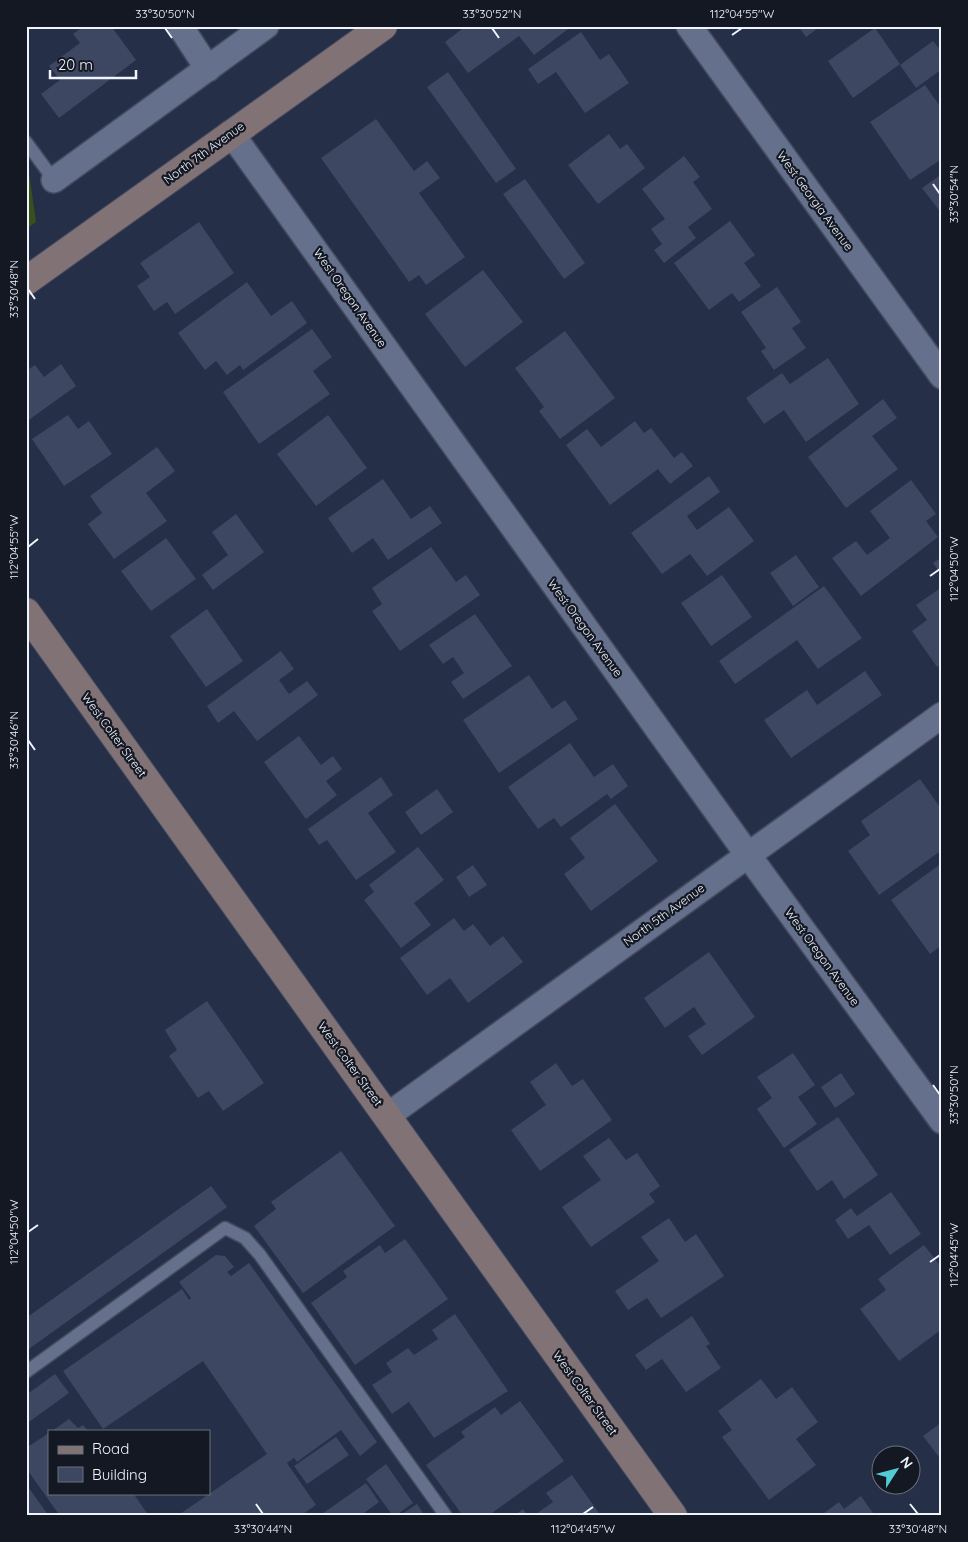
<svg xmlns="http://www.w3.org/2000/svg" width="968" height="1542" viewBox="0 0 968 1542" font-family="Quicksand,sans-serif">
<rect width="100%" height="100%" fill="#262f48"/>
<path fill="#39501b" d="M 26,168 L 29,173 L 36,222 L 26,229 Z"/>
<path fill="#3d4761" d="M 84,26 L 111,26 L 136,60 L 59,118 L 41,94 L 60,80 L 49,66 L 80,43 L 73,34 Z
M 466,26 L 572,26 L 534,55 L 519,36 L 468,73 L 445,42 Z
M 798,26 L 821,26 L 806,37 Z
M 875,28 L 900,64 L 853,98 L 828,61 Z
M 581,32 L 600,60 L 609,54 L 629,83 L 585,113 L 556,72 L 538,84 L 528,69 Z
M 933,41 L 942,52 L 942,69 L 916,88 L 900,65 Z
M 448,72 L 516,169 L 496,183 L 427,87 Z
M 925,85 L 942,109 L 942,159 L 910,180 L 870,122 Z
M 376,119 L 414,171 L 427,161 L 440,178 L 419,193 L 465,257 L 426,285 L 419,275 L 409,282 L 321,158 Z
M 609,134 L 620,149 L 627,144 L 645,168 L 598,204 L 568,165 Z
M 684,156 L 700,177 L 693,182 L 712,209 L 688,227 L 696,238 L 664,263 L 654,250 L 662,244 L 651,229 L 665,219 L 642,189 Z
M 942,174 L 942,214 L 922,188 Z
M 525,179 L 585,263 L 564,279 L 503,194 Z
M 730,221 L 755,255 L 744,263 L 761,286 L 739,302 L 732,293 L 709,310 L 674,263 Z
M 199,222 L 234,273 L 175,314 L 167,302 L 154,311 L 137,286 L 150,277 L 140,263 Z
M 483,270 L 523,322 L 465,367 L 425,314 Z
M 247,282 L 271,316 L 292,301 L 307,323 L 243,370 L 240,365 L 227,375 L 216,361 L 205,370 L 178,333 Z
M 777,287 L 801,322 L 792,328 L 806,348 L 774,370 L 761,351 L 766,348 L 741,312 Z
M 312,329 L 332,357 L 313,371 L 330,394 L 259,444 L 223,392 Z
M 565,331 L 615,398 L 560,439 L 539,411 L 544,407 L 515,368 Z
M 828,358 L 859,404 L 806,442 L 784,410 L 764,424 L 746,398 L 782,373 L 790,384 Z
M 61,364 L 76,386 L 26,422 L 26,371 L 35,365 L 44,377 Z
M 883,399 L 897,418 L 872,436 L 898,469 L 846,508 L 808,457 Z
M 68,415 L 78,429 L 89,421 L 112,454 L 64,486 L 32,439 Z
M 328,415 L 367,468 L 316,506 L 277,454 Z
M 635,421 L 644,433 L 651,428 L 674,458 L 682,452 L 693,466 L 670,484 L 658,469 L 610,505 L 566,445 L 587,429 L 601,447 Z
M 157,447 L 175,471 L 146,493 L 167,521 L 114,559 L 88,524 L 102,513 L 90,496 Z
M 709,476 L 720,492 L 687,516 L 697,530 L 729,507 L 754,541 L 707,576 L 690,554 L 662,574 L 631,533 Z
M 383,479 L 411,519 L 430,506 L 442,523 L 388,560 L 373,538 L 352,553 L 328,518 Z
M 911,480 L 936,514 L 926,521 L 938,537 L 861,596 L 832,558 L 856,541 L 867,555 L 890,538 L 870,511 Z
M 236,514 L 264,552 L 213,590 L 202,575 L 228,555 L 212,532 Z
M 166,538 L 196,579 L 151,611 L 121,571 Z
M 431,547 L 456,582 L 466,575 L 480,595 L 400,651 L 372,611 L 382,604 L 372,588 Z
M 796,555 L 819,587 L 793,606 L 770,573 Z
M 942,557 L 942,576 L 933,563 Z
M 722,575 L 752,617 L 711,646 L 681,603 Z
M 824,586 L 862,638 L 818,669 L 797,640 L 735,684 L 719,661 Z
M 942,587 L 942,664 L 937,667 L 912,631 L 927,620 L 916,605 Z
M 207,609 L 243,661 L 206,687 L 170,636 Z
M 475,614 L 512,666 L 463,699 L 451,682 L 464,673 L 453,657 L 443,664 L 429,645 Z
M 281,651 L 294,669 L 279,680 L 289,694 L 307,681 L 318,695 L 257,741 L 234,711 L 218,723 L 207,706 Z
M 865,671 L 882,695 L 791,758 L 764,720 L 807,690 L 817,705 Z
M 529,675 L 552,709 L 565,700 L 578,719 L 499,773 L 463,720 Z
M 299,736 L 321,765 L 333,756 L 342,769 L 326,781 L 337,795 L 306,819 L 264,762 Z
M 570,743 L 594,777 L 613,764 L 628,786 L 611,799 L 607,794 L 561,827 L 554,818 L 538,829 L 508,787 Z
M 381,777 L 393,795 L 368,813 L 396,852 L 356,880 L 327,840 L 319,845 L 308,829 Z
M 920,779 L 942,810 L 942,850 L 879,895 L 848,851 L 870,835 L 861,821 Z
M 437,789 L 453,812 L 421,835 L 405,812 Z
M 615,804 L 658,861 L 591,911 L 564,874 L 585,858 L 570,838 Z
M 418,847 L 444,880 L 414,903 L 431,925 L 401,948 L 364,900 L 374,892 L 369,885 Z
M 942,863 L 942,945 L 930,954 L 891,900 Z
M 473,865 L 487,885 L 469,897 L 456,877 Z
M 454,918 L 464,931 L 473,924 L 490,946 L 503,936 L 523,962 L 468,1003 L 450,978 L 427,995 L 400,958 Z
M 709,952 L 755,1017 L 702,1055 L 688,1036 L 706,1024 L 694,1007 L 665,1028 L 644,998 Z
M 207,1001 L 264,1083 L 223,1111 L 209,1091 L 198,1098 L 169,1056 L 177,1050 L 165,1030 Z
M 793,1053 L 815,1085 L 798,1097 L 817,1124 L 784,1148 L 757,1109 L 772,1098 L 757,1077 Z
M 556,1063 L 572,1086 L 583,1079 L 612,1120 L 540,1171 L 511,1130 L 546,1105 L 530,1082 Z
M 841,1073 L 855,1094 L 835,1108 L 821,1087 Z
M 838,1117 L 878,1175 L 844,1199 L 832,1180 L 817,1191 L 789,1150 Z
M 609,1138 L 626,1160 L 637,1153 L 660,1186 L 649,1194 L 655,1202 L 591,1247 L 562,1207 L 601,1180 L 583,1156 Z
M 341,1151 L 395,1226 L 303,1293 L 254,1226 L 276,1209 L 271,1202 Z
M 211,1186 L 227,1207 L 26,1351 L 26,1318 Z
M 891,1192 L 921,1234 L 890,1255 L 869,1225 L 848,1239 L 835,1220 L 851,1208 L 857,1216 Z
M 669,1218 L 685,1242 L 696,1234 L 724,1276 L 661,1318 L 647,1298 L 628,1310 L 615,1291 L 659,1261 L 641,1237 Z
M 405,1239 L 448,1299 L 355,1365 L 311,1303 L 347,1277 L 343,1271 L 380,1245 L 385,1253 Z
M 924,1245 L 942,1268 L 942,1329 L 899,1361 L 860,1309 L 886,1290 L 878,1279 Z
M 216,1255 L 225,1256 L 234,1267 L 227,1272 L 231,1276 L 249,1263 L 377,1442 L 360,1456 L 341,1430 L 297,1462 L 294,1458 L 287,1463 L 316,1505 L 300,1516 L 177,1516 L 267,1454 L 203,1361 L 103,1429 L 63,1371 L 182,1289 L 189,1300 L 191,1298 L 179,1282 Z
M 455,1314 L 508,1391 L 434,1438 L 409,1402 L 392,1414 L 372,1385 L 392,1372 L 386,1363 L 408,1348 L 414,1355 L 438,1339 L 432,1330 Z
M 692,1316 L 710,1344 L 706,1346 L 721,1368 L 686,1392 L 662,1359 L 646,1370 L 635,1355 Z
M 55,1374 L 69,1393 L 26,1424 L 26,1395 Z
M 761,1379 L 776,1399 L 792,1387 L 818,1422 L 796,1439 L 816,1465 L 769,1500 L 722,1437 L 732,1430 L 718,1411 Z
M 520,1401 L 564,1461 L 488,1516 L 463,1516 L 426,1465 L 465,1437 L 461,1432 L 495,1407 L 501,1415 Z
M 69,1419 L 78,1428 L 83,1425 L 88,1431 L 52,1431 Z
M 942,1422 L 942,1455 L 939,1457 L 923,1436 Z
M 49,1433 L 49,1493 L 133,1493 L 149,1516 L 60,1516 L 26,1468 L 26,1448 Z
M 336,1437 L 349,1455 L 307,1484 L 294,1466 Z
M 386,1464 L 413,1503 L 395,1516 L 393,1516 L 366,1479 Z
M 572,1475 L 601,1516 L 533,1516 L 553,1502 L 546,1493 Z
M 366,1483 L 379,1502 L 360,1516 L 319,1516 Z
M 26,1484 L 49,1516 L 26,1516 Z
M 861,1496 L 875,1516 L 820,1516 L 839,1502 L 844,1509 Z
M 417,1504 L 425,1516 L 399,1516 Z
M 523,1509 L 528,1516 L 514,1516 Z"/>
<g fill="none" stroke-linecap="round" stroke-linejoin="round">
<defs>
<path id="lane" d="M 26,142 L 54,180
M 26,1372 L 225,1228 L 245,1238 L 260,1255 L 446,1516"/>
<path id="street" d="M 180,26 L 208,69
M 689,26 L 942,376
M 231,133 L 748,855 L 942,1121
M 54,180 L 266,26
M 387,1116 L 942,715"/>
<path id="secondary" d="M 26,281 L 383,26
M 26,612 L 673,1516"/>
</defs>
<use href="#lane" stroke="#454b5f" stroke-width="15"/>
<use href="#street" stroke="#454b5f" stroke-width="28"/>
<use href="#secondary" stroke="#454b5f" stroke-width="30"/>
<use href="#lane" stroke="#65708c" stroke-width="12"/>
<use href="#street" stroke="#65708c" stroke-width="25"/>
<use href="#secondary" stroke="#807275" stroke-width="28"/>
</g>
<path fill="none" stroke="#f0f4fe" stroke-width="2" d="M 165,28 L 172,38M 492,28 L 499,38M 732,35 L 742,28M 933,184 L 940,194M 28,289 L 35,299M 28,547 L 38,539M 930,576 L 940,569M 28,740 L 35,750M 933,1085 L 940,1095M 28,1232 L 38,1225M 930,1262 L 940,1255M 256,1504 L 263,1514M 910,1504 L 918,1514M 583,1514 L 593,1507"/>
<g text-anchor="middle" stroke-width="4.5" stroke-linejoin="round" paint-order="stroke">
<g font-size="12" fill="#f0f4fe" stroke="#131823">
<text transform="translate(204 153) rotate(-36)" y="4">North 7th Avenue</text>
<text transform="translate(815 201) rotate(54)" y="4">West Georgia Avenue</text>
<text transform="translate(350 298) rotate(55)" y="4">West Oregon Avenue</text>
<text transform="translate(585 628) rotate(54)" y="4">West Oregon Avenue</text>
<text transform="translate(114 735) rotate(54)" y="4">West Colter Street</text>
<text transform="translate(664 915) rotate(-36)" y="4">North 5th Avenue</text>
<text transform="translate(822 957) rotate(54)" y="4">West Oregon Avenue</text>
<text transform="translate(350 1064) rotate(54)" y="4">West Colter Street</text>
<text transform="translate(585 1393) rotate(54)" y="4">West Colter Street</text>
</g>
</g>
<rect width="968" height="1542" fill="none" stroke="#131823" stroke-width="55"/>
<rect x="48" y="1430" width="162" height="65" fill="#131823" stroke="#6b707b"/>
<rect x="58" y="1446" width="25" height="8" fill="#807275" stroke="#6b707b"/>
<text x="92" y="1454" font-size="15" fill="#f0f4fe">Road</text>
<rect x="58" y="1467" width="25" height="15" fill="#3d4761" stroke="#6b707b"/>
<text x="92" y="1480" font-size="15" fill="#f0f4fe">Building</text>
<g transform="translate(896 1470) rotate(54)"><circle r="24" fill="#131823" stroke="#6b707b"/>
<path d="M0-4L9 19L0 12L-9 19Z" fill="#51ccd5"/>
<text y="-8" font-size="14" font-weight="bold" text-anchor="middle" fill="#f0f4fe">N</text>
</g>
<path d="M50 70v8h86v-8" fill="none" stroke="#f0f4fe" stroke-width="2.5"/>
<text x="58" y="70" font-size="15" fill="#f0f4fe" stroke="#131823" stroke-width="4" paint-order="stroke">20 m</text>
<rect x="28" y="28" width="912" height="1486" fill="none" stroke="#f0f4fe" stroke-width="2"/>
<g font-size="12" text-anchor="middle" fill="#f0f4fe">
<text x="165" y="18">33°30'50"N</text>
<text x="492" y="18">33°30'52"N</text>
<text x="742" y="18">112°04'55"W</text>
<text transform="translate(954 194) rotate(-90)" y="4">33°30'54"N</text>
<text transform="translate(14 289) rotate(-90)" y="4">33°30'48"N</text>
<text transform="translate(14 547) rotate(-90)" y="4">112°04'55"W</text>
<text transform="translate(954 569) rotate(-90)" y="4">112°04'50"W</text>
<text transform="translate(14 740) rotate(-90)" y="4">33°30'46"N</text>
<text transform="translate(954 1095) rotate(-90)" y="4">33°30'50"N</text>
<text transform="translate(14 1232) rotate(-90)" y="4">112°04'50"W</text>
<text transform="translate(954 1255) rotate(-90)" y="4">112°04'45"W</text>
<text x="263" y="1533">33°30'44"N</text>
<text x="583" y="1533">112°04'45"W</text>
<text x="918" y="1533">33°30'48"N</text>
</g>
</svg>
